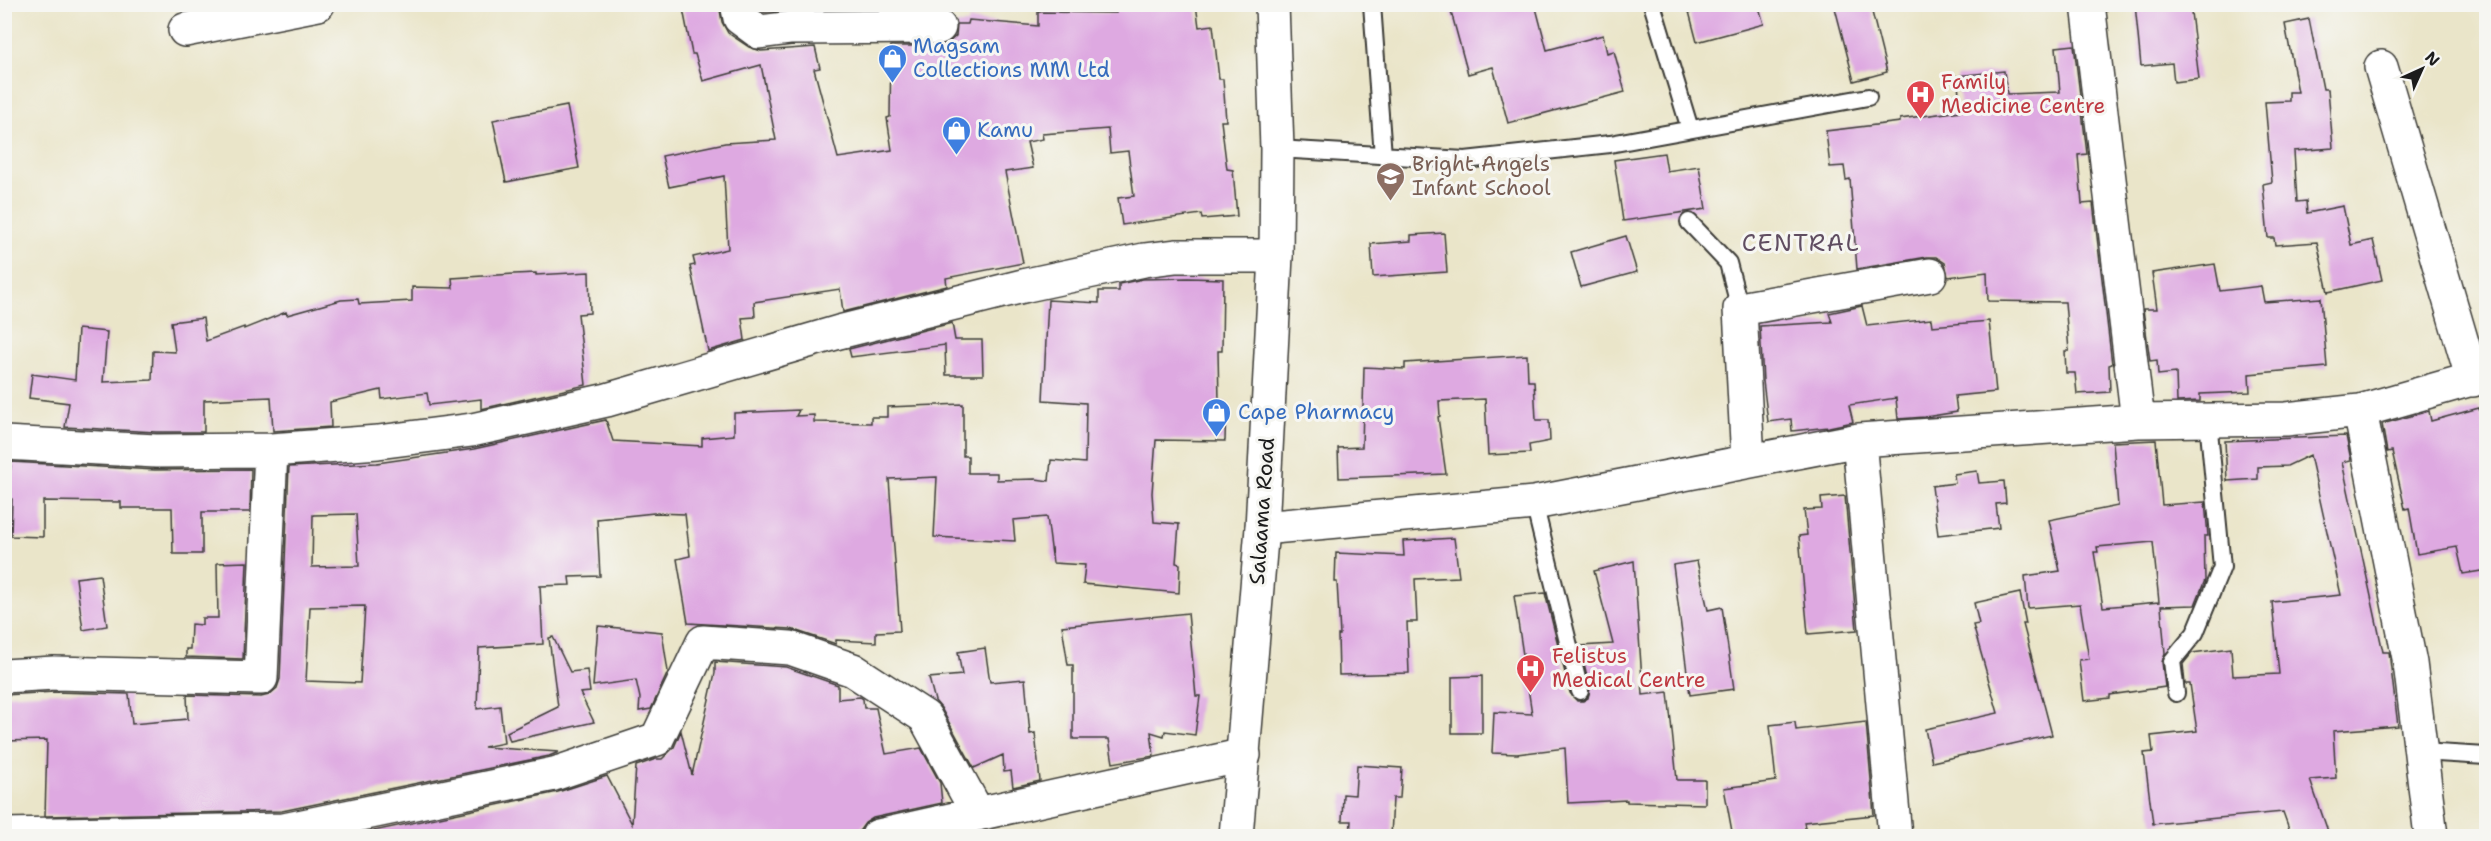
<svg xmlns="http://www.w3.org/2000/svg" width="2491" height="841" viewBox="0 0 2491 841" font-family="'Shantell Sans',sans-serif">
<rect width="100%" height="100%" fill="#f6f6f2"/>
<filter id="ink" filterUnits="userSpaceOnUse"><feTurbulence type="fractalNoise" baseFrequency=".0167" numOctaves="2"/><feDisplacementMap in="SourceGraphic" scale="12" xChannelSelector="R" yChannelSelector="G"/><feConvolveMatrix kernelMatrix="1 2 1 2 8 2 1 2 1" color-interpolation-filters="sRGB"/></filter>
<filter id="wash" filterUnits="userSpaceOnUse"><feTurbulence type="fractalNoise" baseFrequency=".008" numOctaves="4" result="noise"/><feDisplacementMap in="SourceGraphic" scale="24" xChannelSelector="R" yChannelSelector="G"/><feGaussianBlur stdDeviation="1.35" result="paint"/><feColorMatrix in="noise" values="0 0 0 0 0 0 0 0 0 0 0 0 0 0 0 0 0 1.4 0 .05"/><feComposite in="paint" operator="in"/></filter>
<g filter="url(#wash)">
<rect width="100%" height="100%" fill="#eae5c9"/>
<g id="blocks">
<path fill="#dea9e1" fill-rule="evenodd" d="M 682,4 L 719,4 L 722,22 L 728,33 L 749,47 L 761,51 L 815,47 L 820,68 L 814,69 L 838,158 L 892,150 L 887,118 L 890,117 L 891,46 L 939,46 L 948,43 L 956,36 L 957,24 L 968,24 L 969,20 L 1038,26 L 1038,12 L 1116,13 L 1116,4 L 1196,4 L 1199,27 L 1213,25 L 1219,79 L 1223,79 L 1226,121 L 1221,121 L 1227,169 L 1233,170 L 1237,216 L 1202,219 L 1201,214 L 1122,225 L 1118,198 L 1134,196 L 1128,151 L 1110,153 L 1108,129 L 1042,134 L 1043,139 L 1027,142 L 1033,168 L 1005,172 L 1023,263 L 946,278 L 947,286 L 843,312 L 840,289 L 754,302 L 755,317 L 742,318 L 745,340 L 708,351 L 690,266 L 695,265 L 693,257 L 728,249 L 724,176 L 669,187 L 662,156 L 725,143 L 776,140 L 761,65 L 703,81 L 695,54 L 692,54 Z
M 756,4 L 806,4 L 807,9 L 764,12 Z
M 886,4 L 921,4 L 922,8 L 887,9 Z
M 1449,4 L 1535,4 L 1547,50 L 1603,35 L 1607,53 L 1614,51 L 1625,92 L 1508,123 L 1493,67 L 1468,74 Z
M 1687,4 L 1758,4 L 1764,24 L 1697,42 Z
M 1834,4 L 1870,4 L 1887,72 L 1854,81 Z
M 2135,4 L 2190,4 L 2199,79 L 2174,82 L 2172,63 L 2141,66 Z
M 2309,19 L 2323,89 L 2328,89 L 2333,148 L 2294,151 L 2297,202 L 2306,201 L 2307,213 L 2343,206 L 2351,245 L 2373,240 L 2382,280 L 2328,292 L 2317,242 L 2275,245 L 2274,238 L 2268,238 L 2263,184 L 2272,182 L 2265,102 L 2289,101 L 2289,92 L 2298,92 L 2285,24 Z
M 2074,45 L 2087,154 L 2078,155 L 2082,204 L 2093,203 L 2112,364 L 2109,365 L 2110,392 L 2077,394 L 2075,373 L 2066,373 L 2065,351 L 2069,351 L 2065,302 L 1988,301 L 1987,272 L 1948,277 L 1945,263 L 1936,257 L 1927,257 L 1857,269 L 1850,179 L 1846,180 L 1844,166 L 1830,167 L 1826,131 L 1900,122 L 1900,119 L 1961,111 L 1957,76 L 2004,71 L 2007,94 L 2060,92 L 2056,47 Z
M 567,106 L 579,168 L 506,182 L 493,120 Z
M 1664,153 L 1667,171 L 1699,166 L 1706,209 L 1623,221 L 1614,160 Z
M 1444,233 L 1447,272 L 1373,277 L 1371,244 L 1411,241 L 1411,235 Z
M 1626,236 L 1637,272 L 1581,287 L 1571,252 Z
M 2215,264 L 2220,291 L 2261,286 L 2264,302 L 2321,298 L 2327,367 L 2249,374 L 2250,392 L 2200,394 L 2200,401 L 2177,402 L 2176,373 L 2158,375 L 2157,360 L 2150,361 L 2143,309 L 2157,309 L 2152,273 Z
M 589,272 L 590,313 L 578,314 L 586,385 L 481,409 L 481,399 L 429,405 L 427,393 L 382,399 L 381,390 L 330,402 L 331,427 L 273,431 L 271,397 L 204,400 L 204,432 L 156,432 L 65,427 L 69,403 L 29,398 L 32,374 L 75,380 L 78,329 L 107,332 L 103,382 L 152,380 L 153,351 L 175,352 L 171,322 L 203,318 L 206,341 L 244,327 L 244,329 L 286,312 L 287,315 L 341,300 L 358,299 L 359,304 L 412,301 L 412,287 L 453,288 L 452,278 L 514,274 L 536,273 L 536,275 Z
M 1188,278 L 1223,279 L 1222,351 L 1218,351 L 1219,402 L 1226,402 L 1225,441 L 1156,440 L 1152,493 L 1154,522 L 1179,524 L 1176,563 L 1180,564 L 1179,593 L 1083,584 L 1085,565 L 1053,563 L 1047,517 L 1013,520 L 1015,541 L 934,537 L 937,477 L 889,479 L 900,631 L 876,632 L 876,642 L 836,640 L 836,644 L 791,629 L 688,623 L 677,559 L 690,556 L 685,514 L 654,513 L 597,519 L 600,576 L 569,577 L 570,585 L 540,586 L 543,644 L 479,648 L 477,709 L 500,706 L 504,743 L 484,747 L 559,752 L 549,756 L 282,811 L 45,816 L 47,740 L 4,741 L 4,695 L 54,692 L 129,694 L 132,724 L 188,719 L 187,695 L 261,697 L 269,695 L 277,688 L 280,679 L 289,467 L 377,463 L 474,449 L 606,420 L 613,441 L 702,446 L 702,438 L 734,435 L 734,413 L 799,410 L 796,416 L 814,415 L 814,422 L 871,423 L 871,417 L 887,417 L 887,407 L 963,404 L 963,456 L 968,456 L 968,473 L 997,473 L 997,480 L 1036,479 L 1049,481 L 1051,460 L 1085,463 L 1086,403 L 1043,400 L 1048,300 L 1099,303 L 1099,291 L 1119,291 L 1119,284 L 1143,279 ZM 356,514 L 359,566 L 312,567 L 313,515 ZM 365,606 L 360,683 L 306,681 L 310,607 Z
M 1862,306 L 1867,326 L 1931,319 L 1932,326 L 1989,321 L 1996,392 L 1955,396 L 1957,412 L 1925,417 L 1898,419 L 1896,398 L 1849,405 L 1853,422 L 1829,427 L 1792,431 L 1791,419 L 1768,422 L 1763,381 L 1760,326 L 1832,322 L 1829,313 Z
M 952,323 L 955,340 L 982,340 L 983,375 L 946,375 L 945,345 L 851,357 L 849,349 Z
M 1527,355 L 1528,381 L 1534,381 L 1536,420 L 1549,420 L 1550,441 L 1529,445 L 1530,453 L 1488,455 L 1485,399 L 1439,401 L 1440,416 L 1438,417 L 1446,474 L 1339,478 L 1338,448 L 1362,447 L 1364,367 L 1405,369 L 1405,363 Z
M 2479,408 L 2487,438 L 2487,570 L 2463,574 L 2457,547 L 2417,554 L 2409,508 L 2405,509 L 2392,451 L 2387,452 L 2382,424 L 2429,411 L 2431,421 Z
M 2346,436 L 2351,460 L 2342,462 L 2383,652 L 2389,652 L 2398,726 L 2333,731 L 2336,778 L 2310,780 L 2330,837 L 2292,837 L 2283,812 L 2153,824 L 2144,753 L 2153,752 L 2151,736 L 2197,731 L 2190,684 L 2185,684 L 2183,664 L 2192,653 L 2231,648 L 2233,676 L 2279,674 L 2272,602 L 2341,595 L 2310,455 L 2287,466 L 2258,467 L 2258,479 L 2227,481 L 2225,441 Z
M 2156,440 L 2162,505 L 2205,502 L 2208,536 L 2204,536 L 2205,580 L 2195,605 L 2161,606 L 2165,653 L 2162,662 L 2165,687 L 2110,695 L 2110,698 L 2084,701 L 2079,660 L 2089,659 L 2080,604 L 2028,608 L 2025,576 L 2060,571 L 2049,520 L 2118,506 L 2113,442 ZM 2153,542 L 2159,602 L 2103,607 L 2094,552 L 2098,552 L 2097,547 Z
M 11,462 L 155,470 L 251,469 L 250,512 L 202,512 L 202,554 L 173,554 L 172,508 L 121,508 L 121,502 L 43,501 L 43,537 L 11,536 L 12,499 L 8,498 Z
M 1977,471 L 1979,483 L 2004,481 L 2006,503 L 1996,504 L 1999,528 L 1938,535 L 1932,486 L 1955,483 L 1954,474 Z
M 1845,496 L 1857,630 L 1808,634 L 1799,536 L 1807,535 L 1804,510 L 1822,509 L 1821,498 Z
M 1454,538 L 1459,577 L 1415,579 L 1417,622 L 1407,622 L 1409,673 L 1339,675 L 1338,635 L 1340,635 L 1337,582 L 1335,582 L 1336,553 L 1404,556 L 1403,541 Z
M 1634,561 L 1643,695 L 1668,692 L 1677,780 L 1705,780 L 1705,804 L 1627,802 L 1627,800 L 1568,803 L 1565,748 L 1517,754 L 1492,753 L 1494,712 L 1532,714 L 1514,596 L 1545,593 L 1570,693 L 1577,701 L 1583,701 L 1588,698 L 1590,689 L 1580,646 L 1613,644 L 1594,571 Z
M 1697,561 L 1708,610 L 1722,607 L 1734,689 L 1690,695 L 1673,565 Z
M 247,562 L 243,659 L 186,657 L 186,649 L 190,649 L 191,624 L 202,625 L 202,618 L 218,618 L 217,563 Z
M 100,575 L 107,626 L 83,630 L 76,578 Z
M 2020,593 L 2026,624 L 2023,624 L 2052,735 L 1932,762 L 1925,729 L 1998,713 L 1973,625 L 1979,624 L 1974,603 Z
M 1188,613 L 1196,696 L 1200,696 L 1195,735 L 1165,731 L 1164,736 L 1151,732 L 1154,756 L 1113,763 L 1109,739 L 1073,739 L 1073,665 L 1068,665 L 1062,626 Z
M 598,626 L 662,632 L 668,672 L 651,709 L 639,711 L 640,698 L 636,680 L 593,686 Z
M 553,637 L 570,672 L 587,670 L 590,692 L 580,693 L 594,722 L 510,741 L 507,732 L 558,707 L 549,638 Z
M 985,648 L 990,682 L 1025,679 L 1030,734 L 1035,733 L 1040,781 L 1013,787 L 1011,771 L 1004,772 L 1003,755 L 974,768 L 941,708 L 935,701 L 929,678 L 962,675 L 958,652 Z
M 715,662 L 786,667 L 838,685 L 838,699 L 860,697 L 863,699 L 864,708 L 876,708 L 886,754 L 921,748 L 940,783 L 942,803 L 873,818 L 865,823 L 860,830 L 860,837 L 592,837 L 591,831 L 547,837 L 369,837 L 369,832 L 558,792 L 607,776 L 632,824 L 636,766 L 656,759 L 662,759 L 674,747 L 681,731 L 692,775 L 715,673 Z
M 1482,676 L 1482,733 L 1452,733 L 1452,677 Z
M 1795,722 L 1796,730 L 1866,722 L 1874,815 L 1804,822 L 1806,834 L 1733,837 L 1724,788 L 1776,781 L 1770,725 Z
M 1357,765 L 1402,768 L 1400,798 L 1393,798 L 1391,837 L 1350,837 L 1351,821 L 1342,821 L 1343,794 L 1355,795 Z"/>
</g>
</g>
<g filter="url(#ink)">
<use href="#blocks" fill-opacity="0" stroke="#3b3a36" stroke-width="1.5"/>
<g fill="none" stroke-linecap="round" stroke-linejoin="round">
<defs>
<path id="lane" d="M 1372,4 L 1383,156
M 1652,4 L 1690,129
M 1277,149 L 1465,160 L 1610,144 L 1868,97
M 1689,222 L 1728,263 L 1740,309
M 1534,503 L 1580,691
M 2176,693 L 2172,661 L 2195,633 L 2222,567 L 2208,420
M 2421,752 L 2486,756"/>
<path id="street" d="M 737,4 L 740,18 L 759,32 L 791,28 L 939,27
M 2088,4 L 2138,421
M 185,30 L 318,4
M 2381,67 L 2473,380
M 2360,411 L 2410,663 L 2431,836
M 1859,440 L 1895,836
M 4,443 L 156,451 L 271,450 L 378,442 L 472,430 L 607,400 L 839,332 L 1027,285 L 1144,260 L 1176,256 L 1276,256
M 1748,461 L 1740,309 L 1930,275
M 1262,528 L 1534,503 L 1859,440 L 2138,421 L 2286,419 L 2360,411 L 2486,375
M 4,676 L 54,673 L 261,678 L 271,450
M 4,835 L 284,830 L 554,774 L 657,739 L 703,642 L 790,648 L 853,670 L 925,717 L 978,814
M 878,836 L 1244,755"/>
<path id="secondary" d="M 1236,836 L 1262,528 L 1276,256 L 1277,149 L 1272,4"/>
</defs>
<use href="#lane" stroke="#3b3a36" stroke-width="20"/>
<use href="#street" stroke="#3b3a36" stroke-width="36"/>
<use href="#secondary" stroke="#3b3a36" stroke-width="36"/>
<use href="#lane" stroke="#fff" stroke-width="16"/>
<use href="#street" stroke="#fff" stroke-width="33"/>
<use href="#secondary" stroke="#fff" stroke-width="33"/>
</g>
</g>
<defs>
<symbol id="shop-pin" viewBox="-11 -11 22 30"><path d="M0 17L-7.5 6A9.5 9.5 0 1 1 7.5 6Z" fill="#3f7fe0" stroke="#f6f6f2"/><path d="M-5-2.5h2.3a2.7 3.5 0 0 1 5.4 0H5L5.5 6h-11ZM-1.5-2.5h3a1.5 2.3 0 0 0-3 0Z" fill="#fff"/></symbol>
<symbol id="hospital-pin" viewBox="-11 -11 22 30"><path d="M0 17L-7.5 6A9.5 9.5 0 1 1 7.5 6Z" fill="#e0444e" stroke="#f6f6f2"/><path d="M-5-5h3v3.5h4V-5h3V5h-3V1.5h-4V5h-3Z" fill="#fff"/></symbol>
<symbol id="school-pin" viewBox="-11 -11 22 30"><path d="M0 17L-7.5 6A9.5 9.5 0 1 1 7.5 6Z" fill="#8d6e63" stroke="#f6f6f2"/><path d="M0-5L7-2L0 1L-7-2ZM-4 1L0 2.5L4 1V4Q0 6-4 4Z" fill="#fff"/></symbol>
</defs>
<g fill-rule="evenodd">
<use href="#shop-pin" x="876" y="42" width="33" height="45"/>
<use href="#hospital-pin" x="1904" y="78" width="33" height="45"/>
<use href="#shop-pin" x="940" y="114" width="33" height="45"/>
<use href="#school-pin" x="1374" y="160" width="33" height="45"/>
<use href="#shop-pin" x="1200" y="396" width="33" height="45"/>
<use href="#hospital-pin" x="1514" y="652" width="33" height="45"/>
</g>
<g text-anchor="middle" stroke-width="6" stroke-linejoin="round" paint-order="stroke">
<g font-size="21" fill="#366cbe" stroke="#f6f6f2" text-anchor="start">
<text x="913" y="53">Magsam<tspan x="913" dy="24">Collections MM Ltd</tspan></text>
<text x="977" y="137">Kamu</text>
<text x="1238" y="419">Cape Pharmacy</text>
</g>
<g font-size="21" fill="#be3a42" stroke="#f6f6f2" text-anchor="start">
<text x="1941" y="89">Family<tspan x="1941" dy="24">Medicine Centre</tspan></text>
<text x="1552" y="663">Felistus<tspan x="1552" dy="24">Medical Centre</tspan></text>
</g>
<g font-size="21" fill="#785e54" stroke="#f6f6f2" text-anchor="start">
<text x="1412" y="171">Bright Angels<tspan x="1412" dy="24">Infant School</tspan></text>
</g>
<g font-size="21" fill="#1c1c1c" stroke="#f6f6f2">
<text transform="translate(1262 511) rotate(-86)" y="7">Salaama Road</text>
</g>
<g font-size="24" letter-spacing="1.5" fill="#604d61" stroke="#f6f6f2">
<text x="1801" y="251">CENTRAL</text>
</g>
</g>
<rect width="2491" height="841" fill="none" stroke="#f6f6f2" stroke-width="24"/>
<g transform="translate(2422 69) rotate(45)" stroke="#f6f6f2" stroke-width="4.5" paint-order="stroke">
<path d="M0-4.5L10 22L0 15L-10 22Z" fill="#1c1c1c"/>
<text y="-9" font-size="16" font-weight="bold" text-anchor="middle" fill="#1c1c1c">N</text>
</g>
</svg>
